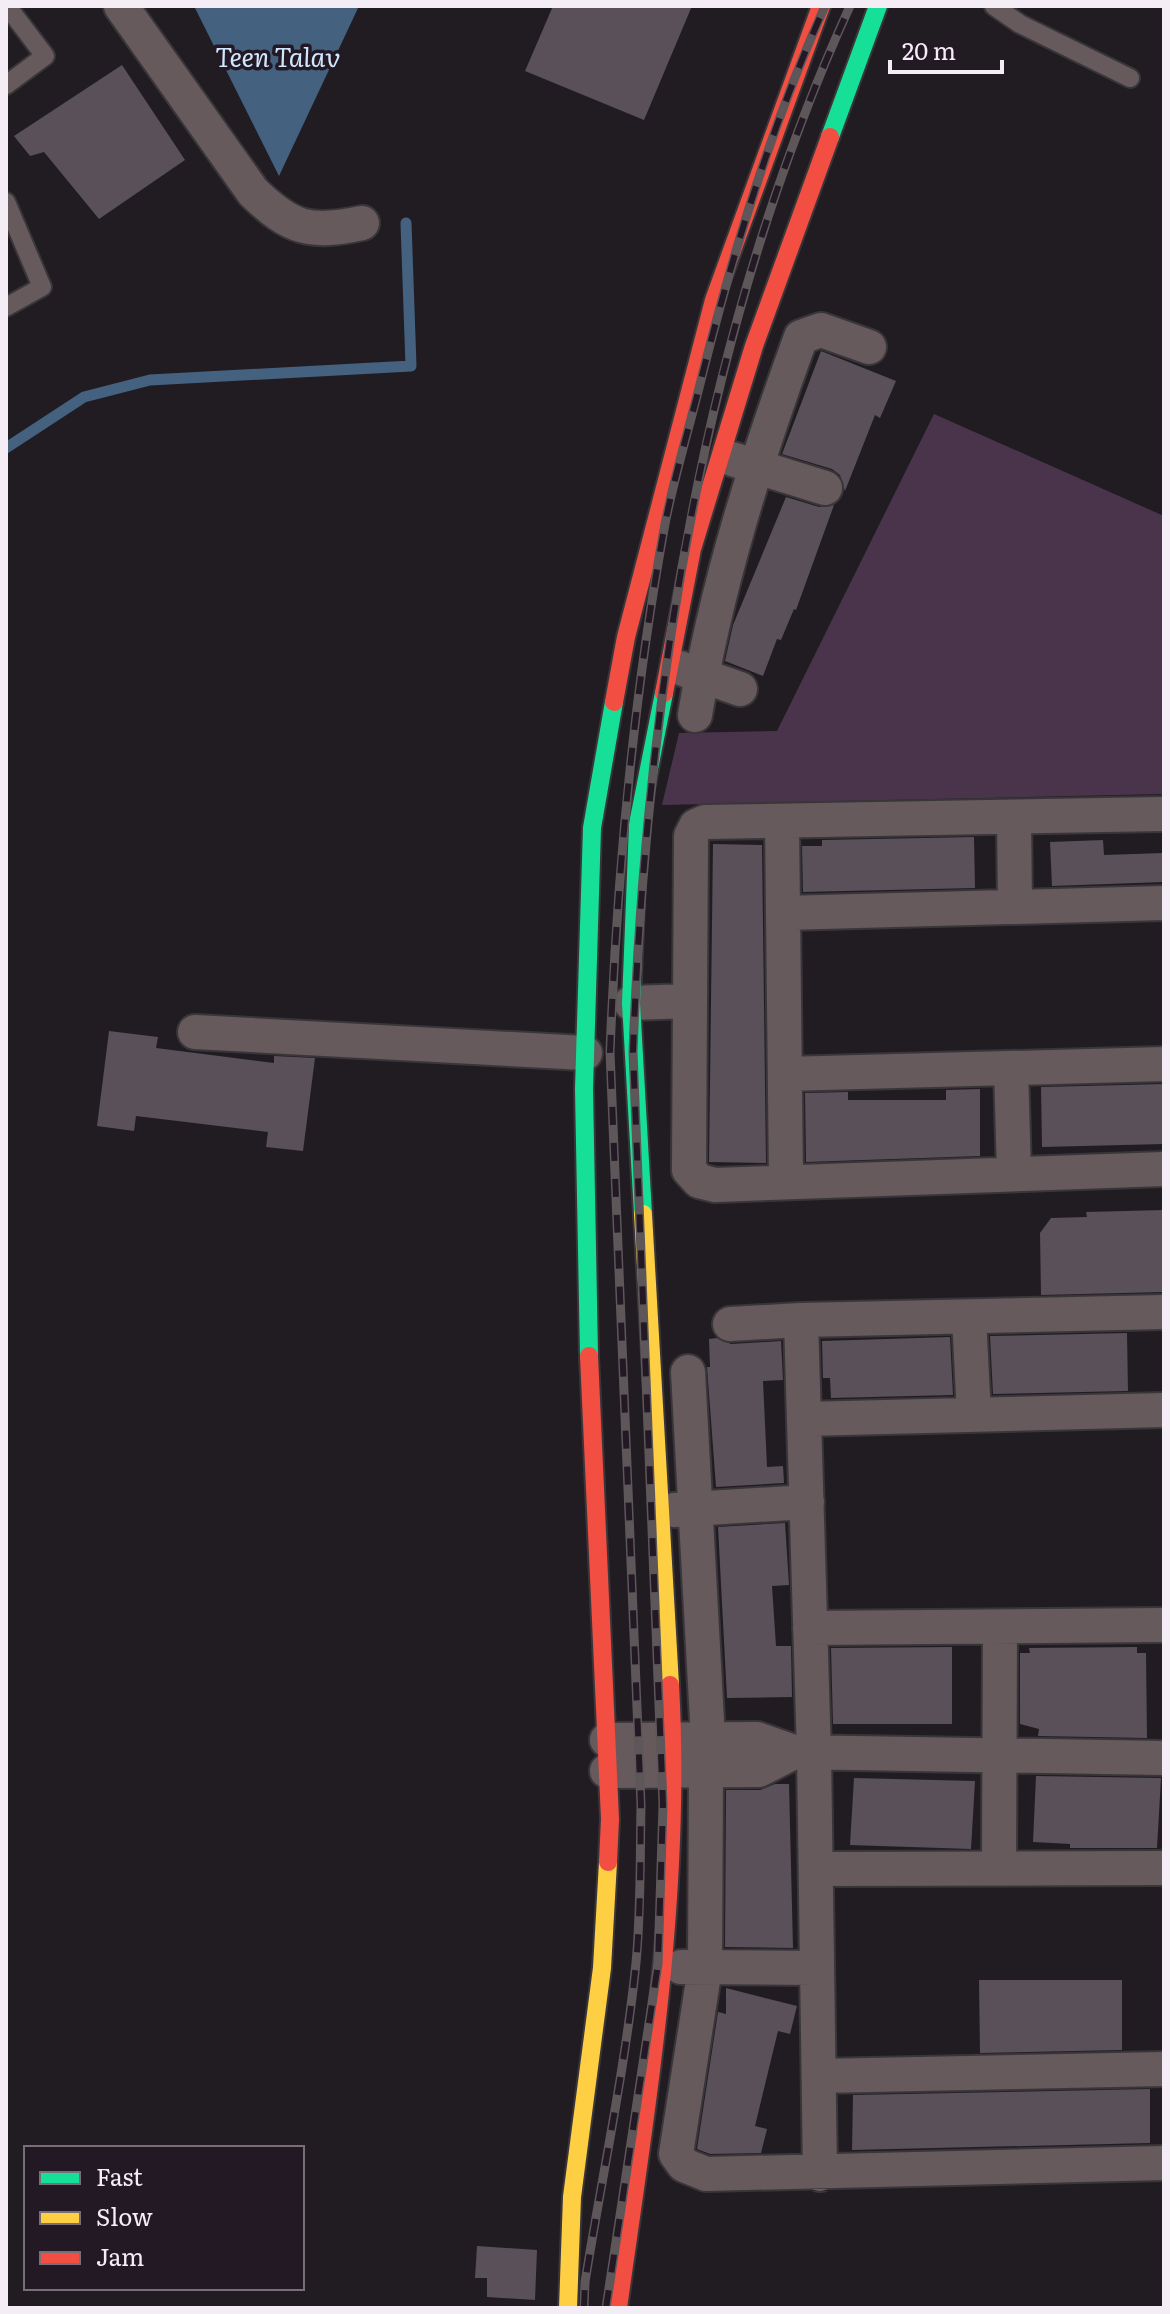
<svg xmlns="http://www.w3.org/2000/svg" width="1170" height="2314" viewBox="0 0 1170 2314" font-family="Literata,serif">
<rect width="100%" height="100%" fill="#211c22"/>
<path fill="#49344c" d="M 934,414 L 1164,516 L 1164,794 L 662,805 L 679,733 L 777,731 Z"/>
<path fill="#44627f" d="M 194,6 L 359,6 L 279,176 Z"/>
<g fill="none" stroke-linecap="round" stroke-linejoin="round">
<path stroke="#44627f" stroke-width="11" d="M 6,448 L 84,397 L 150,380 L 411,366 L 406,223"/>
</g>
<path fill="#59505a" d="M 553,6 L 692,6 L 644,120 L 525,71 Z
M 122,65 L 185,160 L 99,219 L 44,152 L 30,156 L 14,136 Z
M 821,351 L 896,381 L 880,418 L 875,415 L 845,491 L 840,475 L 832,469 L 782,454 Z
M 786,497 L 819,507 L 834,505 L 796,610 L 794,609 L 781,640 L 777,639 L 763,676 L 725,661 L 733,625 Z
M 974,837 L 975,888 L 803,892 L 802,846 L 822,846 L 822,840 Z
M 1103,840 L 1104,855 L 1164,853 L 1164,882 L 1052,886 L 1050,842 Z
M 713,844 L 762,845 L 766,1163 L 709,1162 Z
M 109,1031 L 158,1037 L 156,1048 L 274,1063 L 274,1056 L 315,1058 L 303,1151 L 266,1147 L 268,1132 L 136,1116 L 134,1131 L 97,1126 Z
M 1164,1084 L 1164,1144 L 1042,1147 L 1041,1087 Z
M 980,1089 L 980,1156 L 806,1162 L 805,1093 L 848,1092 L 848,1100 L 946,1100 L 946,1090 Z
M 1164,1210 L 1164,1292 L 1041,1295 L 1040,1233 L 1051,1218 L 1087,1217 L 1086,1212 Z
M 1127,1333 L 1128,1391 L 993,1394 L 990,1336 Z
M 950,1337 L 953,1395 L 831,1398 L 830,1378 L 823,1378 L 822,1341 Z
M 717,1338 L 731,1344 L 781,1341 L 783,1380 L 763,1381 L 767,1467 L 783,1466 L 784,1483 L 716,1487 L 707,1367 L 710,1367 L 709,1339 Z
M 785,1523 L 789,1585 L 772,1586 L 776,1646 L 791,1646 L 792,1697 L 727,1698 L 718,1527 Z
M 952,1647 L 952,1724 L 833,1724 L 831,1648 Z
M 1137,1647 L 1137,1653 L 1146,1653 L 1147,1738 L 1038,1736 L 1039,1729 L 1020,1724 L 1020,1653 L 1030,1653 L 1029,1648 Z
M 1036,1776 L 1161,1778 L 1157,1848 L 1070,1848 L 1070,1844 L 1033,1842 Z
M 854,1778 L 975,1781 L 971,1849 L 850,1845 Z
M 775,1784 L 789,1784 L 793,1948 L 725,1947 L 726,1790 L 760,1790 Z
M 979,1980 L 1122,1980 L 1122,2050 L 980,2053 Z
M 726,1988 L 797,2006 L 790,2034 L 778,2031 L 755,2126 L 767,2129 L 761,2153 L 710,2154 L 697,2149 L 718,2012 L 726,2014 Z
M 1150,2089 L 1150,2143 L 852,2150 L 853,2095 Z
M 477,2246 L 537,2250 L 535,2300 L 487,2297 L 487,2278 L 475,2278 Z"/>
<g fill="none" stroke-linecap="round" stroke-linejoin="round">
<defs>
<path id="lane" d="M 994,6 L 1020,24 L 1130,78
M 6,85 L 45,56 L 7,6
M 6,202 L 42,287 L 6,307"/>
<path id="street" d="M 121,6 L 253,192 C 291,229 310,234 362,223
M 732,459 L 825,488
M 680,668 L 740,689
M 695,715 C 716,586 756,460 801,337 L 821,330 L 869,347
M 1164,814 L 705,822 L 696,826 L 691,836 L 689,1170 L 699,1181 L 715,1185 L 1164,1169
M 1014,817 L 1015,907
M 782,821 L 786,1180
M 783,913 L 1164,903
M 631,1003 L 688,1001
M 195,1032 L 585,1053
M 1011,1068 L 1014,1173
M 785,1074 L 1164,1064
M 969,1317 L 974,1415
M 730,1324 L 801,1320
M 688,1372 L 708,1739
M 804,1419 L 1164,1410
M 674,1510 L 807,1502
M 810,1628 L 1164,1625
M 607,1740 L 757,1739 L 794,1752 L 1164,1758
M 607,1771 L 759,1770 L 794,1752
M 706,1773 L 705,1968 L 676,2154 L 684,2165 L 706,2174 L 1164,2163
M 999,1868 L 1000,1627
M 816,1869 L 1164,1868
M 681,1967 L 817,1968
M 819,2076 L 1164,2069
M 820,2174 L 814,1753 L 801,1320 L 1164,1312"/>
<path id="fast" d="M 830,137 L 878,6
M 643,1214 L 631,1003 L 638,824 L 664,693
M 589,1356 L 584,1089 L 592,828 L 614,702"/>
<path id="slow" d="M 643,1214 L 670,1685
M 568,2308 L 572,2197 L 602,1968 L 608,1862"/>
<path id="jam" d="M 664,693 L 692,549 L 754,346 L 830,137
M 614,702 L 626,637 L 714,300 L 821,6
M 589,1356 L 610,1819 L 608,1862
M 618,2308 C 647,2101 682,1895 670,1685"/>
</defs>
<use href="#lane" stroke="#39363a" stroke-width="22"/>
<use href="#street" stroke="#39363a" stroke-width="38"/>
<use href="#fast" stroke="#39363a" stroke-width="22"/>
<use href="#slow" stroke="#39363a" stroke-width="22"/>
<use href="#jam" stroke="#39363a" stroke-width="22"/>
<use href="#lane" stroke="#675a5c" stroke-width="18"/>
<use href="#street" stroke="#675a5c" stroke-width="34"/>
<use href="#fast" stroke="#16e098" stroke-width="18"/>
<use href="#slow" stroke="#ffcf43" stroke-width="18"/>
<use href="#jam" stroke="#f24e42" stroke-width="18"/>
<defs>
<path id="rail" d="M 584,2308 L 585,2282 C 602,2176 625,2070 636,1963 C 641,1911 640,1858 641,1805 L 610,1052 C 617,875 633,698 665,524 C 675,473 691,422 703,372 C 735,246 772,124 825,6
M 606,2308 L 658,1964 L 663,1805 L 633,1052 C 646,698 702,330 850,6"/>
</defs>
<use href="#rail" stroke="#5d575a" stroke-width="9"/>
<use href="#rail" stroke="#231925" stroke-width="6" stroke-dasharray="18" stroke-linecap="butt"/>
</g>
<g text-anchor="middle" stroke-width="7" stroke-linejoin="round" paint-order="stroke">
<g font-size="26" font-style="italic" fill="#d1e7fd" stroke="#231925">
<text x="278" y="67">Teen Talav</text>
</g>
</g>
<rect width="1170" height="2314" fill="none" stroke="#f4edf5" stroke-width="16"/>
<rect x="24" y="2146" width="280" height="144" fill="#231925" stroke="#776e78" stroke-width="2"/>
<rect x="40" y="2172" width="40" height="12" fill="#16e098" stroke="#776e78" stroke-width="2"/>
<text x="96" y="2186" font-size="24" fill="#f4edf5">Fast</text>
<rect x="40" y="2212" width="40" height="12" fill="#ffcf43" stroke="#776e78" stroke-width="2"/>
<text x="96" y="2226" font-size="24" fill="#f4edf5">Slow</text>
<rect x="40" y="2252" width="40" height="12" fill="#f24e42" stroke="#776e78" stroke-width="2"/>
<text x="96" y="2266" font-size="24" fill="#f4edf5">Jam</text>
<path d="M890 60v12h112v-12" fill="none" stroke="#f4edf5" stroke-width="4"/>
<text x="902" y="60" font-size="24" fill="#f4edf5" stroke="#231925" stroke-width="6" paint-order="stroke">20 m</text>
</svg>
